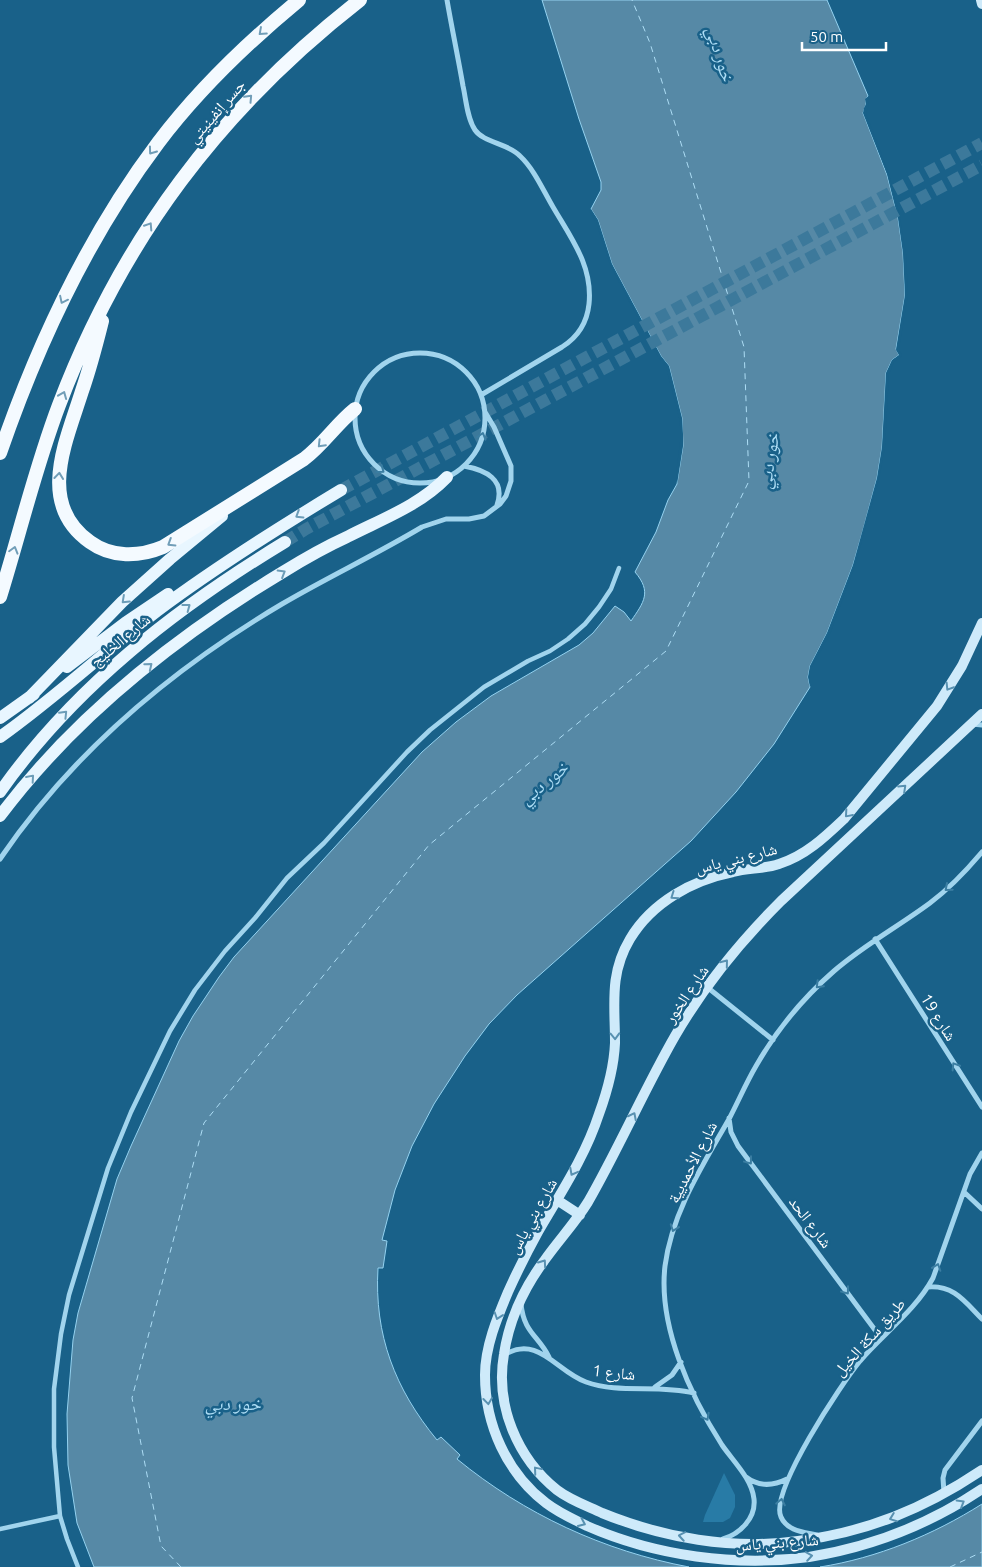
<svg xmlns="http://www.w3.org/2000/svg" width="982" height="1567" viewBox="0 0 982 1567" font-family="Ubuntu,'Noto Naskh Arabic',sans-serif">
<rect width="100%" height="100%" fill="#196189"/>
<path fill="#287ba6" d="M 724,1473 L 735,1495 L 735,1507 L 730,1518 L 723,1522 L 703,1522 L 705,1515 Z"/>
<path fill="#5689a6" stroke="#94d2f0" d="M 542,0 L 827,0 L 868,96 L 866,99 L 866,104 L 863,113 L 887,175 L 898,218 L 903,253 L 905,295 L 896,349 L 899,355 L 892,360 L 886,373 L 882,447 L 877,478 L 863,530 L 853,565 L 827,633 L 810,666 L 808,677 L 810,687 L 774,744 L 736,792 L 691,841 L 517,995 L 489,1024 L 465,1056 L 434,1104 L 412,1146 L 395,1190 L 382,1240 L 387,1241 L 383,1268 L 378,1268 C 374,1335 395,1389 437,1440 L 441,1437 L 460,1455 L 457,1459 C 524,1514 604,1551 689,1567 L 94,1567 L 77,1523 L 68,1465 L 67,1414 L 73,1340 L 78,1313 L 117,1179 L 131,1146 L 179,1041 L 193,1016 L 219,977 L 234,957 L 422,752 L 456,722 L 491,696 L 579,645 L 593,633 L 615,606 L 624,612 L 631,621 C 644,602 652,592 635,572 L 656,532 L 668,500 L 677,484 L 683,446 L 682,418 L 669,366 L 661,356 L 612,264 L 598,220 L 591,209 L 601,190 L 601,182 L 579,119 Z
M 982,1504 L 982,1567 L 820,1567 C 877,1558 933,1535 982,1504 Z"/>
<path fill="#196189" d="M 870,95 L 868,99 L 869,105 L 866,113 L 889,174 L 900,217 L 906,253 L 908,295 L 899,349 L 902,356 L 894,362 L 889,374 L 885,447 L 879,479 L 855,566 L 830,634 L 812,667 L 812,684 L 810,687 L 808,677 L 810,666 L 827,633 L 853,565 L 877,478 L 882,447 L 886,373 L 892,360 L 899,355 L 896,350 L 905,295 L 903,253 L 898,218 L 887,174 L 863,113 L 864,108 L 866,104 L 865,99 Z
M 591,209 L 598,220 L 612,264 L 661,356 L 669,366 L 682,418 L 683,434 L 683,446 L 677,484 L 676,474 L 681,434 L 679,418 L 666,367 L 658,357 L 610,265 L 596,222 L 589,211 Z"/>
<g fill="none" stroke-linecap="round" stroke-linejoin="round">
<path stroke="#adddf5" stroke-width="1" stroke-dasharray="6 5" stroke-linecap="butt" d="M 181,1567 L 161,1546 L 132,1398 L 204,1123 L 429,845 L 666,651 L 749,481 L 744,347 L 650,43 L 632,0
M 950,1567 L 982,1552"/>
<path stroke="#3c799b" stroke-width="12" stroke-dasharray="12 6" stroke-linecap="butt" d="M 341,490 L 982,143
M 285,542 L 306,529 L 982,165"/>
<path stroke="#a1d4ed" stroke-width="4.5" d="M 0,1529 L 60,1516
M 78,1567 L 67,1539 L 60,1516 L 54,1447 L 54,1389 L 61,1334 L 69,1295 L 108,1168 L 131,1112 L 170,1031 L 195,990 L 225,951 L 255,918 L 287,878 L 324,843 L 407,752 L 430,730 L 484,687 L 528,661 L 550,651 L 568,639 L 585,624 L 599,607 L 611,589 L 619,568"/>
<path stroke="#a1d4ed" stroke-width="5" d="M 447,0 C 452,29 458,57 463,86 C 466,99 467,118 475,130 C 484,143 508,143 520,156 C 534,169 543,190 553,207 C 571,238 593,266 589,304 C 587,323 578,337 562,347 L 481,395
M355 418a65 65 0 1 1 130 0a65 65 0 1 1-130 0Z
M 464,466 C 485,470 506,479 497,505
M 972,724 L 982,725
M 0,859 C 72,753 172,669 282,604 C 328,577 377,554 422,527 L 446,519 L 469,519 L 484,516 L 500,504 L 506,496 L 511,481 L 511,466 L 494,427 L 485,412
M 875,939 L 982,1107
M 707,987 L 773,1040
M 729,1118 L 731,1132 L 738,1146 L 881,1338
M 964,1192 L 982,1209
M 928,1287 C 954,1285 965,1302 982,1319
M 521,1304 C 524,1333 538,1335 549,1357
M 504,1355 C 538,1334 557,1372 586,1382 C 619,1394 658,1384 694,1393
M 655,1387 L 672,1375 L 681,1362
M 746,1477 C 759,1487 773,1486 787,1479
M 944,1493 L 943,1478 L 945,1470 L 982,1421
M 817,1535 C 804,1532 787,1531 781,1517 C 769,1492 842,1383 860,1361 C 884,1333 915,1311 933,1278 L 970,1174 L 982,1153
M 723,1539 C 740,1534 756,1518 754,1499 C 752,1479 733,1461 722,1445 C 690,1395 658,1326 665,1266 C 672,1212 703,1165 729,1119 C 738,1102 746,1083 756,1066 C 776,1031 803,998 834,971 C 864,945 899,926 930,903 C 950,888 966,871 982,852"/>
<path stroke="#ceeafa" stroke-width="10" d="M 981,0 L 982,4
M 982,623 L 962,666 L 937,706 L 844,819 C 825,837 805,856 779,864 C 765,869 748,868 733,872 C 693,880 652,902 630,939 C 609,974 615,1005 615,1043 C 614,1066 607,1092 599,1114 C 585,1157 560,1194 538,1232 C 527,1252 517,1272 508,1292 C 497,1318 485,1347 485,1375 C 485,1425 507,1473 546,1503 C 559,1513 573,1519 587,1526 C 655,1556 736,1567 809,1557 C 871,1547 930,1524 982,1489
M 982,714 L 781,901 C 740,942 704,986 675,1036 C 644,1090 619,1148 588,1202 C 575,1223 558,1241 544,1261 C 524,1288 509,1321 504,1354 C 495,1405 517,1458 557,1490 C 570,1500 587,1506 602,1513 C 663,1538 732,1550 798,1541 C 867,1532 924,1509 982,1470
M 557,1200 L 580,1215"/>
<path stroke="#e8f6ff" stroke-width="12" d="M 67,667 L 125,623 L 168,594
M 29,698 L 122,602 L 170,559 L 222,516
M 0,718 L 34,694
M 0,737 C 55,698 104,652 157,611 C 216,567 278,528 341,490
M 0,792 C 74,687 176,608 285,542
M 0,816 C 75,716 177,636 283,572 C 304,559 325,547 347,537 C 382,519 419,506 447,477"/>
<path stroke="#f4faff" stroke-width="14" d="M 102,321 C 96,345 90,368 82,391 C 66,442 36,504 90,542 C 112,558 139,557 163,547 L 304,459 C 324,444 336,424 355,409
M 0,453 C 38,343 88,236 158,143 C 198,90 247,43 299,0
M 0,597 C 20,533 35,468 59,405 C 122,239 220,109 360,0"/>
</g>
<defs><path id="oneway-chevron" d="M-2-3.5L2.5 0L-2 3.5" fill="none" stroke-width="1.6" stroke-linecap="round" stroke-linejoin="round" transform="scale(1.25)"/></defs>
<g stroke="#719eb8">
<use href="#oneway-chevron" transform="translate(262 32) rotate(138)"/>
<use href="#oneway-chevron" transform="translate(249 98) rotate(-47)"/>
<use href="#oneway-chevron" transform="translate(152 151) rotate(126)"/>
<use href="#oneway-chevron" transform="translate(149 226) rotate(-57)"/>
<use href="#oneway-chevron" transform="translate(63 300) rotate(116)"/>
<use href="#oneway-chevron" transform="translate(63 395) rotate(-68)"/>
<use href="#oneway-chevron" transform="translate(321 444) rotate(134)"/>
<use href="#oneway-chevron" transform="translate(59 476) rotate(-84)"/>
<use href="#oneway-chevron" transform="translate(171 543) rotate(148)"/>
<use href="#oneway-chevron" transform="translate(14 550) rotate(-74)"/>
</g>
<g stroke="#3b7ea2">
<use href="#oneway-chevron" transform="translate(482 436) rotate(-74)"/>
<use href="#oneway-chevron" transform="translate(381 470) rotate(36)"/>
<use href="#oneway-chevron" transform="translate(948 888) rotate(139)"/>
<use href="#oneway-chevron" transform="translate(819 985) rotate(135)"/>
<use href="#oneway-chevron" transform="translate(955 1066) rotate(-122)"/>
<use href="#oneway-chevron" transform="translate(749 1161) rotate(53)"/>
<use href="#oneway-chevron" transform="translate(674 1228) rotate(110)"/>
<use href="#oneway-chevron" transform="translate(937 1267) rotate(-71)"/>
<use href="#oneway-chevron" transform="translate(846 1291) rotate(53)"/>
<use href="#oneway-chevron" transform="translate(706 1417) rotate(62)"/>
<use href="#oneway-chevron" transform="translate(781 1502) rotate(-79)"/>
</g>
<g stroke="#6c9db8">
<use href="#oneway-chevron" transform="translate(299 515) rotate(148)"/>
<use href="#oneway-chevron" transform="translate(282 573) rotate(-31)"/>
<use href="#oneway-chevron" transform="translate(125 600) rotate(137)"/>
<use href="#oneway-chevron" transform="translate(187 607) rotate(-37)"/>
<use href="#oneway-chevron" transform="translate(149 666) rotate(-39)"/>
<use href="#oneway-chevron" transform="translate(64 714) rotate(-46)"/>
<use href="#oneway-chevron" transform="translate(31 778) rotate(-49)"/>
</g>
<g stroke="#5891b1">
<use href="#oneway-chevron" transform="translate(949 687) rotate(122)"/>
<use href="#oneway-chevron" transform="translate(903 788) rotate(-43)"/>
<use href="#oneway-chevron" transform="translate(848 814) rotate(131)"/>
<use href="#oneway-chevron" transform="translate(674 896) rotate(145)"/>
<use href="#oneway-chevron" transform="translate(725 963) rotate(-51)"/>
<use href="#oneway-chevron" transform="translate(615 1036) rotate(88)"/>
<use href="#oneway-chevron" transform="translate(633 1116) rotate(-63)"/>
<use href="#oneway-chevron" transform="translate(573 1172) rotate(118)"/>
<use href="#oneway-chevron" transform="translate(543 1263) rotate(-55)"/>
<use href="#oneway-chevron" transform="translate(498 1316) rotate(109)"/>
<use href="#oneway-chevron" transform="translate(488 1401) rotate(83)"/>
<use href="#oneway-chevron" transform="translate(537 1470) rotate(-130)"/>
<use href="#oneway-chevron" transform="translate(961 1503) rotate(-31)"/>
<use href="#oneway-chevron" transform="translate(893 1518) rotate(159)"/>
<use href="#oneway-chevron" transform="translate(582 1523) rotate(24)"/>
<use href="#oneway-chevron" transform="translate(682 1536) rotate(-170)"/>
<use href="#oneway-chevron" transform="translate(809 1556) rotate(-9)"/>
</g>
<g text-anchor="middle" stroke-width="5" stroke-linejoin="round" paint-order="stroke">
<g font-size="16" fill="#fff" stroke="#196189">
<text transform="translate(216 111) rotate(-49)" y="6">جسر إنفينيتي</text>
<text transform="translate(120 640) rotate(-40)" y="6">شارع الخليج</text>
<text transform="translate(736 858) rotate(-14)" y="6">شارع بني ياس</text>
<text transform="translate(686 994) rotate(-56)" y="6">شارع الخور</text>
<text transform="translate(939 1017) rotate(58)" y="6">شارع 19</text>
<text transform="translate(692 1162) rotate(-63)" y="6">شارع الأحمديية</text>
<text transform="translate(532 1216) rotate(-61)" y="6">شارع بني ياس</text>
<text transform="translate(811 1222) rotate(53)" y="6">شارع الحد</text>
<text transform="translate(869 1337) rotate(-48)" y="6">طريق سكة الخيل</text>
<text transform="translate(614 1372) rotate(6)" y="6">شارع 1</text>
<text transform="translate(777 1542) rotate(-4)" y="6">شارع بني ياس</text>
</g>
<g font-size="18" font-style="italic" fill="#adddf5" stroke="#196189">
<text transform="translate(720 54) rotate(73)" y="6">خور دبي</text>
<text transform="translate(769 461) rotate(-81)" y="6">خور دبي</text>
<text transform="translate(544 783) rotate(-39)" y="6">خور دبي</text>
<text x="233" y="1410">خور دبي</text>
</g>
</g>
<path d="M802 42v8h84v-8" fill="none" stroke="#ffffff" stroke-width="2.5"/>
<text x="810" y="42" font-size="15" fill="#ffffff" stroke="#196189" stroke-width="4" paint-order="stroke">50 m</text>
</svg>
